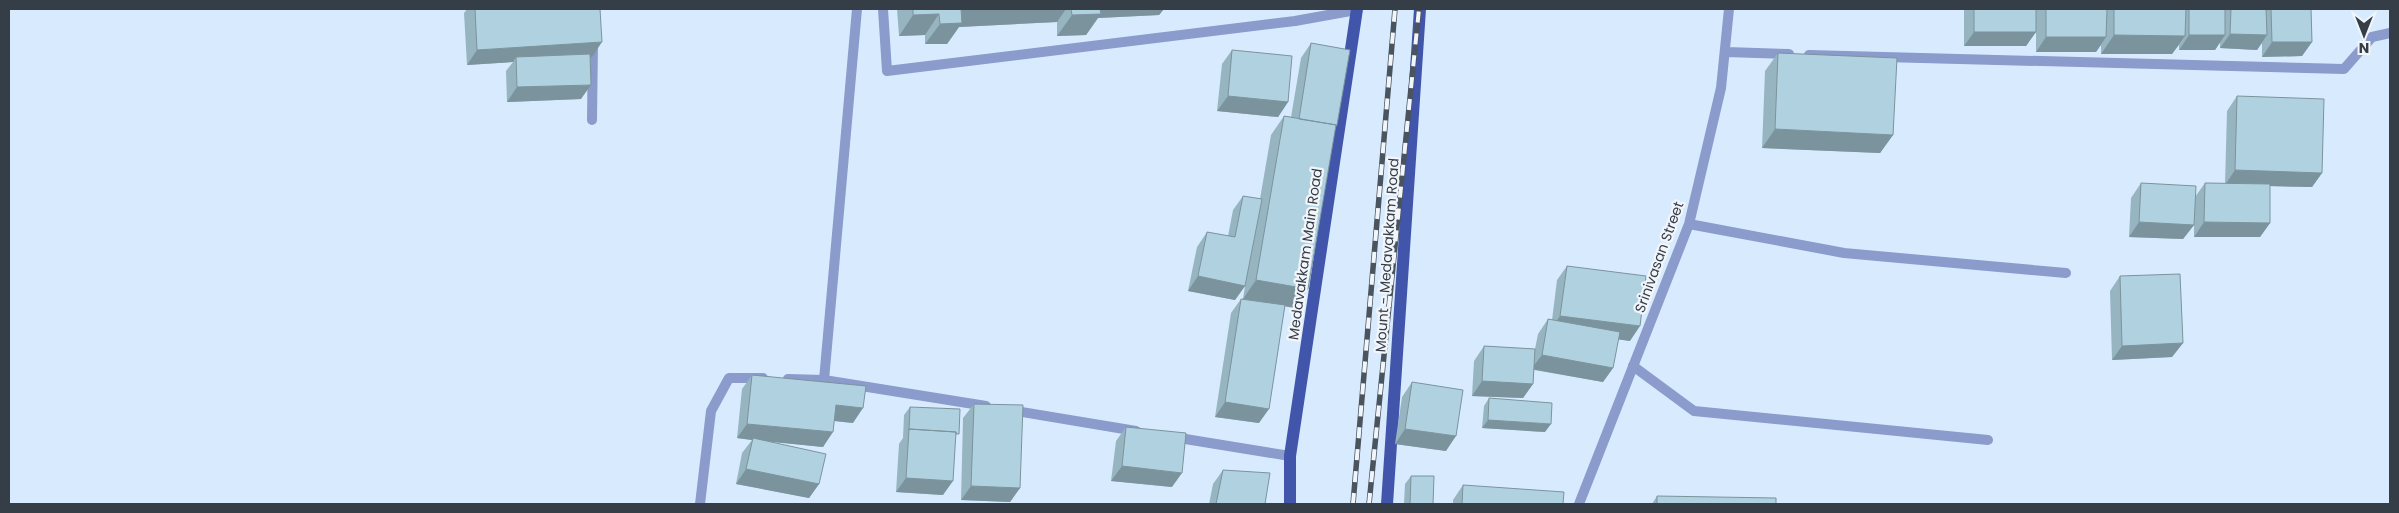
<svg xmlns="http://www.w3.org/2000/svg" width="2399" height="513" viewBox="0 0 2399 513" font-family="Poppins,sans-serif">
<rect width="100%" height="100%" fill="#d8ebfe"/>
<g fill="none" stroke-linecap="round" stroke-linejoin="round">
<path stroke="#8b9bcb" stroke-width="10" d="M 1633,366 L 1694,411 L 1988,440"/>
<path stroke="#8b9bcb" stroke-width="10" d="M 883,9 L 887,71 L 1295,21 L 1356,10
M 1726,52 L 1789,54
M 1809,55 L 2344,69 L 2372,37 L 2390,33
M 592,120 L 593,42
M 1689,224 L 1844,253 L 2066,273
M 788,379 L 824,380 L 986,406
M 824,380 L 857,9
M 1010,410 L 1136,431
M 1173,437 L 1290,456
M 700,504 L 711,411 L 729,378 L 763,378
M 1579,504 L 1689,224 L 1721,88 L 1729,9"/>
<path stroke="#4156ab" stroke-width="12" d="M 1290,504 L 1290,456 L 1357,9
M 1387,504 L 1420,9"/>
<defs>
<path id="rail" d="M 1353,504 L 1395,9
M 1369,504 L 1419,9"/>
</defs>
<use href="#rail" stroke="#4a545f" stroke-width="5.5"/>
<use href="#rail" stroke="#f2f6fb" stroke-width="4" stroke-dasharray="11" stroke-linecap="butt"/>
</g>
<path fill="#97b5c1" d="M 467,9 L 600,9 L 592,57 L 590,57 L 581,99 L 507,102 L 506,71 L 513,62 L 467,65 L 464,13 Z
M 897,9 L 1164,9 L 1159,15 L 1098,18 L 1086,35 L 1057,36 L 1057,22 L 959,27 L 947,44 L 925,44 L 925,35 L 899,36 Z
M 1964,9 L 2036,9 L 2036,32 L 2026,46 L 1964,46 Z
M 2036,9 L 2311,9 L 2312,42 L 2302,56 L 2262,57 L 2262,43 L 2257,50 L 2220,48 L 2220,42 L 2215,50 L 2179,50 L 2179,45 L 2172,54 L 2101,54 L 2101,45 L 2096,52 L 2036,52 Z
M 1311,43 L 1337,125 L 1335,129 L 1308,289 L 1295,308 L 1285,306 L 1259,423 L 1215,417 L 1231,313 L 1241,299 L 1243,299 L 1245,286 L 1235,300 L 1188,291 L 1197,247 L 1207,232 L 1228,236 L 1233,210 L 1243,196 L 1260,199 L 1271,135 L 1284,116 L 1291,117 L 1301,58 Z
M 1232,50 L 1288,102 L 1278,117 L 1217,111 L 1222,64 Z
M 1778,53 L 1893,135 L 1880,153 L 1762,148 L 1765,71 Z
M 2237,96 L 2322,173 L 2312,187 L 2270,186 L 2270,223 L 2260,237 L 2194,237 L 2194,213 L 2194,225 L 2183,239 L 2129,237 L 2131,198 L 2141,183 L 2195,197 L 2205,183 L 2225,184 L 2227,111 Z
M 1567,266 L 1630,341 L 1618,339 L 1613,368 L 1603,382 L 1534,370 L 1533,384 L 1523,398 L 1472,396 L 1474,361 L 1484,346 L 1535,349 L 1538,334 L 1548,319 L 1552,320 L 1557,280 Z
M 2120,276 L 2183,343 L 2172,357 L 2112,360 L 2110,291 Z
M 752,375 L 853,423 L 834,421 L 823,447 L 766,441 L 819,484 L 809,498 L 736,484 L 742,453 L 752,440 L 737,438 L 742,389 Z
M 1412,382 L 1446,451 L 1395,444 L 1402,397 Z
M 1489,398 L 1545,432 L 1482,428 L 1484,406 Z
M 974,404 L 1020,488 L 1010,502 L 961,500 L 963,418 Z
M 910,407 L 956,439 L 943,495 L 896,492 L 899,444 L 903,438 L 904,415 Z
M 1126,427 L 1172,487 L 1111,481 L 1116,441 Z
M 1223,470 L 1265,504 L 1209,504 L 1213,484 Z
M 1411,476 L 1433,504 L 1404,504 L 1405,484 Z
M 1463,485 L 1563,504 L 1453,504 L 1453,500 Z
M 1657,496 L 1776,504 L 1652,504 Z"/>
<path fill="#7b939d" d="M 960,9 L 1066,9 L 1057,22 L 959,27 L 947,44 L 925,44 L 940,24 Z
M 1092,9 L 1164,9 L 1159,15 L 1098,18 L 1086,35 L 1057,36 L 1072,15 Z
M 939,14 L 925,35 L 899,36 L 913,15 Z
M 1974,32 L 2036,32 L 2026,46 L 1964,46 Z
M 2230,34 L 2267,35 L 2257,50 L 2220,48 Z
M 2114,35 L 2185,36 L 2172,54 L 2101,54 Z
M 2189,35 L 2225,35 L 2215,50 L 2179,50 Z
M 2046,37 L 2106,37 L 2096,52 L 2036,52 Z
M 602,42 L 592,57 L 516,62 L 516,57 L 513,62 L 467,65 L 477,50 Z
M 2272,42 L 2312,42 L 2302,56 L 2262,57 Z
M 591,85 L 581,99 L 507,102 L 517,87 Z
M 1228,96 L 1288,102 L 1278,117 L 1217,111 Z
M 1775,129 L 1893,135 L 1880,153 L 1762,148 Z
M 2235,170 L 2322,173 L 2312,187 L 2225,185 Z
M 2139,222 L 2194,225 L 2183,239 L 2129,237 Z
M 2204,222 L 2270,223 L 2260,237 L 2194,237 Z
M 1198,276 L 1245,286 L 1235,300 L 1188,291 Z
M 1256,280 L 1308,289 L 1295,308 L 1243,299 Z
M 1560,316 L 1640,326 L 1630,341 L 1550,330 Z
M 2183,343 L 2172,357 L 2112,360 L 2122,346 Z
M 1542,355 L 1613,368 L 1603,382 L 1531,369 Z
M 1482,381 L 1533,384 L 1523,398 L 1472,396 Z
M 1225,402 L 1269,409 L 1259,423 L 1215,417 Z
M 836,405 L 863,408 L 853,423 L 826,420 Z
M 1488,420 L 1551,424 L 1545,432 L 1482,428 Z
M 747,424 L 833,432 L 823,447 L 752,440 L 753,438 L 752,440 L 737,438 Z
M 1405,429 L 1456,436 L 1446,451 L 1395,444 Z
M 1122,466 L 1182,473 L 1172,487 L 1111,481 Z
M 746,469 L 819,484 L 809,498 L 736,484 Z
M 906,478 L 953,481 L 943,495 L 896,492 Z
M 971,486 L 1020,488 L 1010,502 L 961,500 Z"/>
<path fill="#b0d2e0" stroke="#7b939d" d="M 475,9 L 600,9 L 602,42 L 477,50 Z
M 913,9 L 961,9 L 962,23 L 940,24 L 939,14 L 913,15 Z
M 1071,9 L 1100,9 L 1101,14 L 1072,15 Z
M 1974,9 L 2036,9 L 2036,32 L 1974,32 Z
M 2046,9 L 2107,9 L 2106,37 L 2046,37 Z
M 2114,9 L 2186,9 L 2185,36 L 2114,35 Z
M 2189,9 L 2225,9 L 2225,35 L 2189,35 Z
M 2231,9 L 2266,9 L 2267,35 L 2230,34 Z
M 2271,9 L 2311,9 L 2312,42 L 2272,42 Z
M 1311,43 L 1350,50 L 1337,125 L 1299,119 Z
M 1232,50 L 1292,56 L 1288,102 L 1228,96 Z
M 1778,53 L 1897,58 L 1893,135 L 1775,129 Z
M 590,54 L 591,85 L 517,87 L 516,57 Z
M 2237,96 L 2324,99 L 2322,173 L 2235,170 Z
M 1284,116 L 1336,125 L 1308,289 L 1256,280 Z
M 2141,183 L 2196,186 L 2194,225 L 2139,222 Z
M 2205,183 L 2270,184 L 2270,223 L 2204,222 Z
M 1243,196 L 1262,199 L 1245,286 L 1198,276 L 1207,232 L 1235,237 Z
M 1567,266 L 1646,276 L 1640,326 L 1560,316 Z
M 2180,274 L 2183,343 L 2122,346 L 2120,276 Z
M 1241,299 L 1285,305 L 1269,409 L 1225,402 Z
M 1548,319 L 1620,332 L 1613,368 L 1542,355 Z
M 1484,346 L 1535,349 L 1533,384 L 1482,381 Z
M 752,375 L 866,386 L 863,408 L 836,405 L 833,432 L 747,424 Z
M 1412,382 L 1463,390 L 1456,436 L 1405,429 Z
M 1489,398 L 1552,403 L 1551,424 L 1488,420 Z
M 974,404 L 1023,405 L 1020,488 L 971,486 Z
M 910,407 L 960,409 L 959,434 L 956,434 L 956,432 L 909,429 L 909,430 Z
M 1126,427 L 1186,433 L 1182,473 L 1122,466 Z
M 909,429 L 956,432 L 953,481 L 906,478 Z
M 753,438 L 826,454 L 819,484 L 746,469 Z
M 1223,470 L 1270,473 L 1265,504 L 1216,504 Z
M 1411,476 L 1434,476 L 1433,504 L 1410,504 Z
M 1463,485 L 1564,492 L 1563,504 L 1462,504 Z
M 1657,496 L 1776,498 L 1776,504 L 1657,504 Z"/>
<g text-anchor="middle" stroke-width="4.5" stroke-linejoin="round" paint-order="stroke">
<g font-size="14" fill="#353e47" stroke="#f2f6fb">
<text transform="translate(1305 254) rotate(-82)" y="5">Medavakkam Main Road</text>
<text transform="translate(1387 255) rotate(-86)" y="5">Mount - Medavakkam Road</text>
<text transform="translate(1659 257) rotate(-70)" y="5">Srinivasan Street</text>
</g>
</g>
<rect width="2399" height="513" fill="none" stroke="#353e47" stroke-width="20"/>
<g transform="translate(2364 35) rotate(180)" stroke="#f2f6fb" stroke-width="4" paint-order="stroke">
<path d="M0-4L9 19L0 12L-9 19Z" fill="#353e47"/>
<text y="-8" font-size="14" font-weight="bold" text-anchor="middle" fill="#353e47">N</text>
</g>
</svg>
